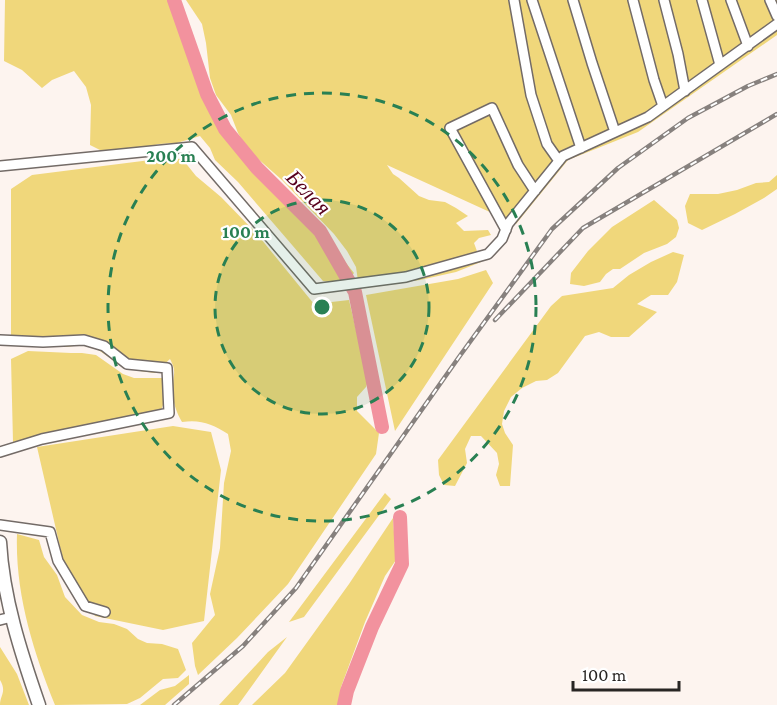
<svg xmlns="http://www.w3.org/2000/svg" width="777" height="705" viewBox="0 0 777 705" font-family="'Crimson Pro',serif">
<rect width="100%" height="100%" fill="#fdf4ef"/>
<path fill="#f0d77b" d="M 5,0 L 172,0 L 208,100 L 227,130 L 263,181 L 291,206 L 317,227 L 354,273 L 345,284 L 323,281 L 238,182 L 215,160 L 210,148 L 200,136 L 177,143 L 159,144 L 129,151 L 100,150 L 90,145 L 91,105 L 86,87 L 74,71 L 52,80 L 42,88 L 22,70 L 4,61 Z
M 186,0 L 777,0 L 777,35 L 638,132 L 568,160 L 516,224 L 387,165 L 393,174 L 399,178 L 419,196 L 429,200 L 445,202 L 456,208 L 468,216 L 456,223 L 464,231 L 488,230 L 491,235 L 479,238 L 474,243 L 481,262 L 456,272 L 420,280 L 359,288 L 356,267 L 347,251 L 334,234 L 282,180 L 247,149 L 238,133 L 231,115 L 216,95 L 210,78 L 206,43 L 202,24 Z
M 174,157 L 184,161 L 196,176 L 221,197 L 257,234 L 314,304 L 349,300 L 368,381 L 366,387 L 357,397 L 357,411 L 379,433 L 376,454 L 288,584 L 237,638 L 198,675 L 195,666 L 192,643 L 215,615 L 210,594 L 220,548 L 224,483 L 231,451 L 228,434 C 213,424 200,419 182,422 C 176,412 172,400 173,388 C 173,374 177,372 170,359 L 155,373 L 140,371 L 120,365 L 97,349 L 81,345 L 66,347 L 11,342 L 11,189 L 32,175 Z
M 777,175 L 777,189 L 764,198 L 735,214 L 702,230 L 688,223 L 685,206 L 690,194 L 718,194 L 737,190 L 756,183 L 769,182 Z
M 654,200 L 677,220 L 679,228 L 676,237 L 667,244 L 644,253 L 620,269 L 613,269 L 606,274 L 600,282 L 584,286 L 570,284 L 571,273 L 588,251 L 612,227 Z
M 673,252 L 684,255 L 677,282 L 668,295 L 651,295 L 637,304 L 657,312 L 629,337 L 611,337 L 599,332 L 585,336 L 558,373 L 547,380 L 536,381 L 522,388 L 511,397 L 504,411 L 502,424 L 505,433 L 513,445 L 510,486 L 500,486 L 496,475 L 499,464 L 497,453 L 481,436 L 471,436 L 465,449 L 467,463 L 455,486 L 444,485 L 439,475 L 438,460 L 551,306 L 562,296 L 613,288 L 629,275 L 651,262 Z
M 486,270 L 493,283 L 395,431 L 366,295 L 458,279 Z
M 28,351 L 71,353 L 82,353 L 96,355 L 123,374 L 134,378 L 163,378 L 167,395 L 159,415 L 120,423 L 56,431 L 13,442 L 11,359 Z
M 173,426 L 211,432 L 221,470 L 204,621 L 163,630 L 95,616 L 67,577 L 37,447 Z
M 385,493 L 391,499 L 304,617 L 289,622 Z
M 393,518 L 396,560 L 385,576 L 365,622 L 341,687 L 338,705 L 252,705 L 285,673 L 349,584 Z
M 17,534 L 39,540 L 44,557 L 57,575 L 65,597 L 82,615 L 99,622 L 114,624 L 127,629 L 138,639 L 147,643 L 162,644 L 178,649 L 186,670 L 178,678 L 163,679 L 140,698 L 127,704 L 55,705 C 33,651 15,593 17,534 Z
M 287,637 L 241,701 L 238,705 L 219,705 L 268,652 Z
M 0,647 L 17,674 L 29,705 L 0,705 C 0,695 7,692 0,680 Z
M 189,675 L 189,684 L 165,705 L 140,705 L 160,690 L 175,686 Z"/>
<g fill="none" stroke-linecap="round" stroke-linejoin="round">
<path stroke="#f2929e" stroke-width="14" d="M 174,0 L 207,94 L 225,129 L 257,168 L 320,231 L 355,292 L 382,427
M 344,705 L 347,691 L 372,627 L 402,564 L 400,517"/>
<defs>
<path id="minor" d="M 514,0 L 531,95 L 547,144 L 559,161
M 532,0 L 581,148
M 573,0 L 592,63 L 615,132
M 633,0 L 654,80 L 663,106
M 664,0 L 678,54 L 685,91
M 702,0 L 720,65
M 731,0 L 748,46
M 770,0 L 777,16
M 0,166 L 192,147 L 314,289 L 406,277 L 488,254 L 502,239 L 508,224 L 563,156 L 648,117 L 777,24
M 506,230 L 450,128 L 492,108 L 518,165 L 535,191
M 0,340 L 43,342 L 84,340 L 104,346 L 127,364 L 167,368 L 169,413 L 42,439 L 0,452
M 0,525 L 50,532 L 58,561 L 85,606 L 105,612
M 0,620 L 12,617"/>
<path id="major" d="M 0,542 C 3,598 21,653 39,705"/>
</defs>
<use href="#minor" stroke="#736b67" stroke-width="12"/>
<use href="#major" stroke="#736b67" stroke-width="15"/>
<use href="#minor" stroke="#fff" stroke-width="9"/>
<use href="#major" stroke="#fff" stroke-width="12"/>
<defs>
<path id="rail" d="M 495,320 L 583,228 L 777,114
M 174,705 L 243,646 L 296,588 L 459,357 L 552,229 L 618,168 L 688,118 L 748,86 L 777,74"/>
</defs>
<use href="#rail" stroke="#87817e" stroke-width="4.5"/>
<use href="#rail" stroke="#fff" stroke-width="2" stroke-dasharray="7" stroke-linecap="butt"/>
</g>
<circle cx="322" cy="307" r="107" fill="#298053" fill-opacity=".12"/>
<g fill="none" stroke="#298053" stroke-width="3" stroke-dasharray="10 8">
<circle cx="322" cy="307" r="107"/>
<circle cx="322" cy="307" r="214"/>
</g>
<g text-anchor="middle" stroke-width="4.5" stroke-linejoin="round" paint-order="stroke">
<g font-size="22" font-style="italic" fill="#57001c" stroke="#fff">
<text transform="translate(309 192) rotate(46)" y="8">Белая</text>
</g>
</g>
<circle cx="322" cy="307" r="9" fill="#298053" stroke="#fff" stroke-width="3"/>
<g font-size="18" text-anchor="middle" font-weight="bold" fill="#298053" stroke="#fff" stroke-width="4.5" stroke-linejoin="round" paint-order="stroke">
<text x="171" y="162">200 m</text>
<text x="246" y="238">100 m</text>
</g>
<path d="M573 681v9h106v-9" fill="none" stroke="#282523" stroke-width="3"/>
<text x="582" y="681" font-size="18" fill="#282523" stroke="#ffffff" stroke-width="4.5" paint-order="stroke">100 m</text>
</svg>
